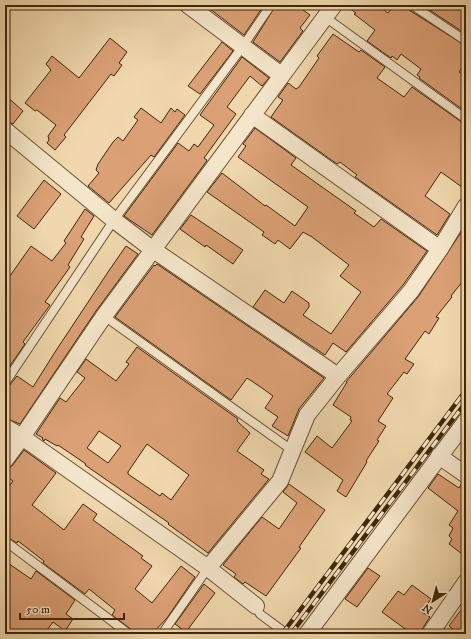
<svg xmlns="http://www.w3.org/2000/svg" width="471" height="639" viewBox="0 0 471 639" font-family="'IM FELL DW Pica',serif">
<rect width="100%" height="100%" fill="#f0d7ad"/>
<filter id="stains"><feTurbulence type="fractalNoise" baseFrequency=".005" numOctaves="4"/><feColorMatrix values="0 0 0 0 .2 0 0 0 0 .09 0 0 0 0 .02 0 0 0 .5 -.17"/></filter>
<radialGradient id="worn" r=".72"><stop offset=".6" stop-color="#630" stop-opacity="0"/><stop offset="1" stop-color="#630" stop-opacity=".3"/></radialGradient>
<path fill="#dba075" stroke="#3e270b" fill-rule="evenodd" d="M 211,5 L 264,5 L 244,35 L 210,9 Z
M 276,5 L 296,5 L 310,15 L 300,28 L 303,31 L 280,62 L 253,42 Z
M 345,5 L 377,5 L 388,13 L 394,5 L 407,5 L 409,10 L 466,46 L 466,62 L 459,72 L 466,77 L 466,112 L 419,78 L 420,77 L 417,75 L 421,69 L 401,54 L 397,60 L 392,56 L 391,58 L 367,41 L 375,30 L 354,14 L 356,13 Z
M 422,5 L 466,5 L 466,34 Z
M 333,34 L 359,52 L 361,50 L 385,67 L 377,78 L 404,97 L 412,87 L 463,123 L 466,124 L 466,190 L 441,172 L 425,196 L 450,214 L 437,235 L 355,177 L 357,175 L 340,162 L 337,164 L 271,117 L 283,100 L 278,97 L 288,83 L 296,89 L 299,87 L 319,58 L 317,56 Z
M 110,38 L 127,52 L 119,63 L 122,65 L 114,76 L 111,74 L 64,135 L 66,137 L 55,150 L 47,143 L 49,140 L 48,136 L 56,125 L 37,110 L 35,111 L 25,103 L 51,70 L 46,64 L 52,56 L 79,78 Z
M 222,42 L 233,51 L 200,94 L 188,86 Z
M 242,57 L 269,78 L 262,86 L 250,76 L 227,107 L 236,114 L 204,158 L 207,160 L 206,162 L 152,235 L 124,216 L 178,143 L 189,151 L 194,144 L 198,147 L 214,125 L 200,115 Z
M 5,95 L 23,111 L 13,124 L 5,121 Z
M 141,108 L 161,123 L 171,108 L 175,112 L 177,109 L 185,115 L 154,157 L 151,155 L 109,203 L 88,186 L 99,173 L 96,170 L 98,164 L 113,142 L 118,137 L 123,141 L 138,120 L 134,117 Z
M 255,128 L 296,158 L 291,165 L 356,211 L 354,213 L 374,227 L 381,219 L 427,251 L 403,285 L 346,352 L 333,343 L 325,355 L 253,307 L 265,290 L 284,303 L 292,291 L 309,303 L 309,307 L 303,315 L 331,334 L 361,292 L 340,276 L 349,265 L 312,237 L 303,232 L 290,249 L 278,240 L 275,244 L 262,235 L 264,232 L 207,192 L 222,173 L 265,206 L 266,205 L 295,226 L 308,207 L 238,157 L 246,146 L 243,144 Z
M 44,180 L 61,194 L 34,229 L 17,216 Z
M 85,209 L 94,216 L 81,237 L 84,239 L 68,265 L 70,267 L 45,302 L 50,305 L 23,342 L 25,344 L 5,373 L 5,283 L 31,246 L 52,261 L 66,243 L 64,241 Z
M 191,215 L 243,250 L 233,264 L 206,245 L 205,247 L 180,229 Z
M 466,225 L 466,277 L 451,296 L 452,297 L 436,317 L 439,318 L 429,334 L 425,331 L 405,359 L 414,364 L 407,374 L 404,372 L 387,394 L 393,398 L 378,421 L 386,426 L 377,440 L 379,441 L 366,461 L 367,462 L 346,497 L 337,491 L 343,480 L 305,452 L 317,436 L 332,448 L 352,421 L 350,420 L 351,417 L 333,405 L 347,382 L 346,382 L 418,297 Z
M 126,246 L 138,254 L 96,311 L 20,424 L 5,418 L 5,388 L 9,386 L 17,376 L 33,387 L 55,352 L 108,272 Z
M 157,264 L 324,378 L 299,409 L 288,436 L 272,426 L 278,417 L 265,408 L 273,396 L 262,388 L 247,378 L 231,400 L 115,317 L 154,265 L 155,266 Z
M 137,347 L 238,419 L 237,421 L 250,433 L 237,451 L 264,470 L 261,474 L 269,479 L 208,553 L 168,524 L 169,523 L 85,465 L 86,464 L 58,445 L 57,446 L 45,439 L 44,441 L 42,439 L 43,438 L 36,434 L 60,398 L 66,402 L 85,378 L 77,372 L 86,359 L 116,381 L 129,364 L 126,362 ZM 99,431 L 121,446 L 108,463 L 87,448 ZM 147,444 L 189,475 L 171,500 L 162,493 L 160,496 L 128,474 L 128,472 Z
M 24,450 L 56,473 L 32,505 L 64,530 L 83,504 L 97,514 L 93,520 L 143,556 L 141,558 L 152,566 L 135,589 L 152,603 L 181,566 L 195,577 L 167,618 L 152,634 L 134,634 L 132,630 L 112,615 L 115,610 L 89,589 L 85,594 L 43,563 L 44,561 L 18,541 L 17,543 L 5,536 L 5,492 L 13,481 L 5,475 L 5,469 L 12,466 Z
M 438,474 L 459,488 L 462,483 L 466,484 L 466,557 L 449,544 L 452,539 L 449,536 L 453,528 L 449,525 L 458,511 L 428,488 Z
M 289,484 L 325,510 L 299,547 L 301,548 L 266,596 L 245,582 L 243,584 L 234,577 L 236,574 L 223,565 L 262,517 L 279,529 L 297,503 L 283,492 Z
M 5,561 L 31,579 L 36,571 L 75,600 L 66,614 L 73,619 L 65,631 L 53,622 L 44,634 L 5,634 Z
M 368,568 L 380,576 L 357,607 L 345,599 Z
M 204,584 L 215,593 L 186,632 L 175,624 Z
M 412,585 L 431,599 L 422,612 L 430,617 L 422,629 L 421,634 L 412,634 L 382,612 L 398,591 L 404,595 Z
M 466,603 L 466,634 L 459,634 L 449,626 Z"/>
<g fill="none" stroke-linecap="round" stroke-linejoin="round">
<defs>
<path id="lane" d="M 412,5 L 466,41
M 200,13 L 206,5
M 325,17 L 466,119
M 104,316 L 293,451
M 5,383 L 114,220 L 243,46 L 271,5
M 5,541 L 129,634
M 256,606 L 260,614 L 287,634
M 162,634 L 208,568"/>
<path id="street" d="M 188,5 L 281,75
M 252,115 L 440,249
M 5,130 L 114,220 L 152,249 L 338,376
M 5,427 L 22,437 L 208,568 L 256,606
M 439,456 L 466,475
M 5,460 L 22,437 L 104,316 L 334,5
M 208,568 L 280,481 L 307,415 L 338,376 L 411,291 L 440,249 L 466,206
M 307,634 L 466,421
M 430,634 L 466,582"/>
</defs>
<use href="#lane" stroke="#6a5334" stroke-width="10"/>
<use href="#street" stroke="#6a5334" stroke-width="18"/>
<use href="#lane" stroke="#f5e5ca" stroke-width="8"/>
<use href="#street" stroke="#f5e5ca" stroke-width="16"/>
<defs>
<path id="rail" d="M 282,634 L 466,390
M 291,634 L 466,402"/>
</defs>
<use href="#rail" stroke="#3e270b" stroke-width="4.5"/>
<use href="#rail" stroke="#f5e5ca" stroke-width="3" stroke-dasharray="9" stroke-linecap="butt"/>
</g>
<rect width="471" height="639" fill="none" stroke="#f0d7ad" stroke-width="20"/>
<rect x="6" y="6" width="459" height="627" fill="none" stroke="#3e270b" stroke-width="2"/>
<rect x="10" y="10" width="451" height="619" fill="none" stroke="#3e270b"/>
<g transform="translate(433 601) rotate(216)" stroke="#f5e5ca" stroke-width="3" paint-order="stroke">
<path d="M0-3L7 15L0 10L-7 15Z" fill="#3e270b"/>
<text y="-6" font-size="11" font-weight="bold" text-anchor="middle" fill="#3e270b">N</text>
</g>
<path d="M20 613v6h104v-6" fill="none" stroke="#3e270b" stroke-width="2"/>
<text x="26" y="613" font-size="12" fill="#3e270b" stroke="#f5e5ca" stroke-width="3" paint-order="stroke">50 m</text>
<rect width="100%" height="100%" filter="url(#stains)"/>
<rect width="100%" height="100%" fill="url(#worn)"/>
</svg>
